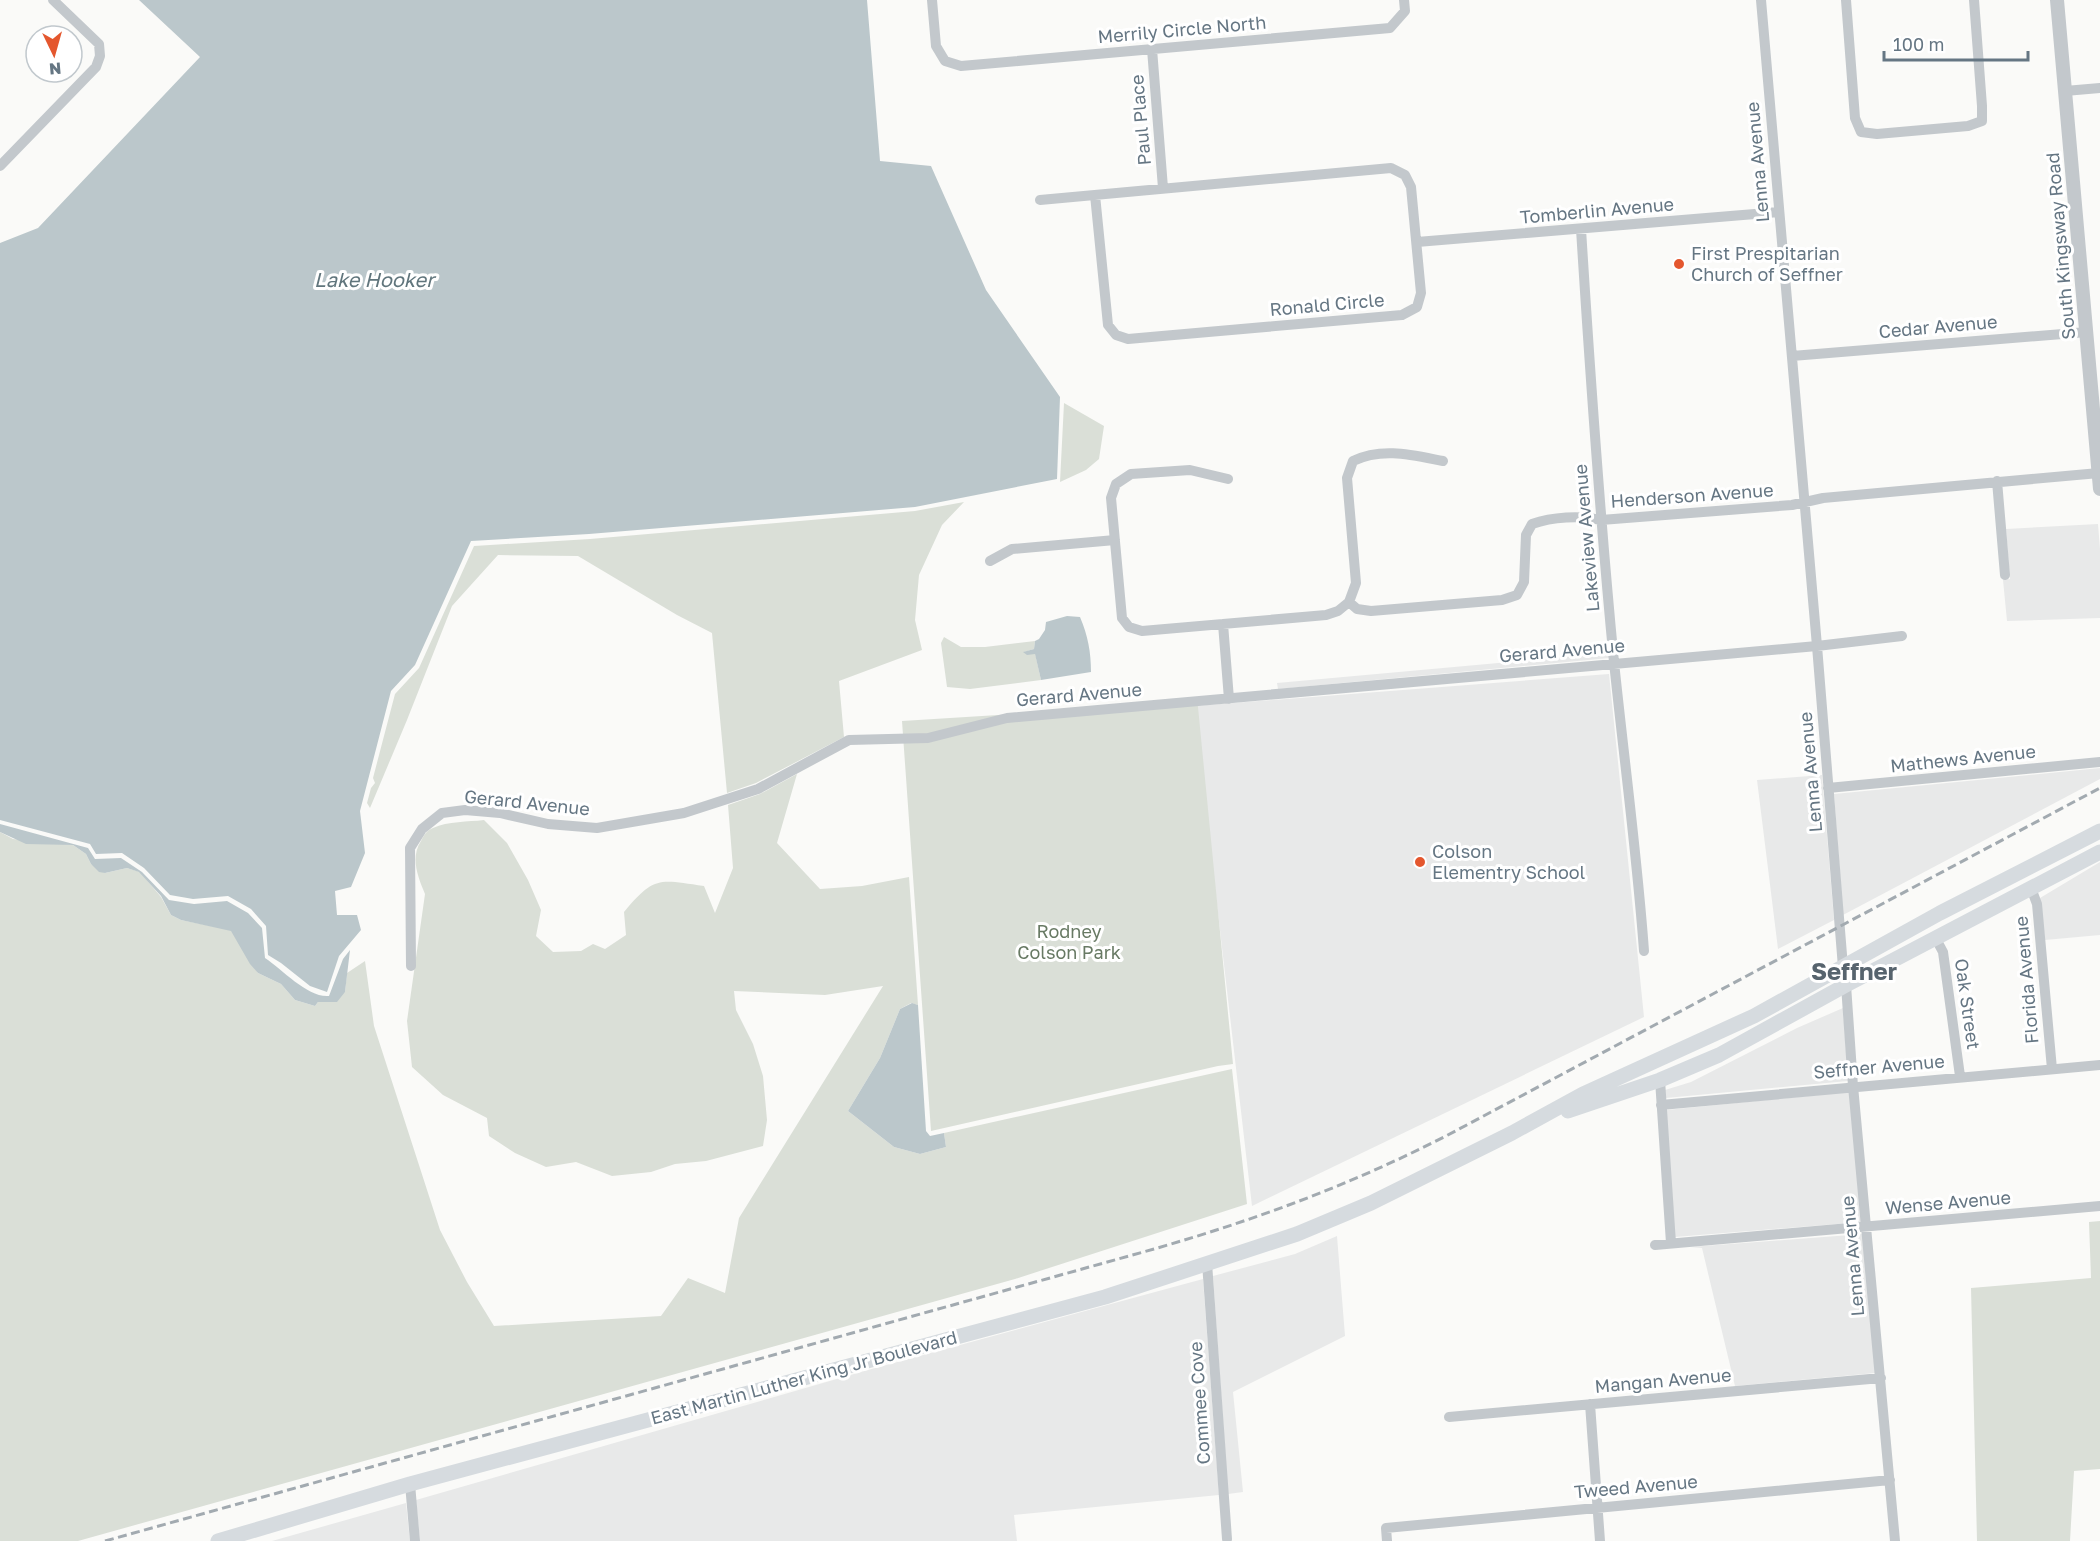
<svg xmlns="http://www.w3.org/2000/svg" width="2100" height="1541" viewBox="0 0 2100 1541" font-family="'Golos Text',sans-serif">
<rect width="100%" height="100%" fill="#fafaf8"/>
<path fill="#e8e9e9" d="M 2098,524 L 2100,549 L 2100,618 L 2007,621 L 2003,580 L 2010,579 L 2006,529 Z
M 1609,653 L 1609,658 L 1278,689 L 1277,683 Z
M 1609,674 L 1644,1017 L 1252,1206 L 1194,706 Z
M 2100,768 L 2100,779 L 1843,915 L 1834,794 Z
M 1822,775 L 1834,920 L 1778,949 L 1757,780 Z
M 2100,862 L 2100,935 L 2045,940 L 2040,898 Z
M 1843,1008 L 1848,1081 L 1666,1098 L 1665,1090 L 1691,1082 L 1797,1028 Z
M 1849,1092 L 1862,1222 L 1675,1237 L 1666,1110 Z
M 1863,1234 L 1875,1373 L 1735,1386 L 1702,1248 L 1690,1247 Z
M 1337,1236 L 1345,1336 L 1233,1392 L 1243,1492 L 1228,1494 L 1213,1276 L 1295,1254 Z
M 1203,1279 L 1219,1495 L 1014,1515 L 1017,1541 L 420,1541 L 416,1500 L 868,1370 Z
M 406,1503 L 410,1541 L 272,1541 Z"/>
<path fill="#dadfd7" d="M 1064,403 L 1104,426 L 1099,459 L 1086,470 L 1060,482 Z
M 964,502 L 942,525 L 919,575 L 915,620 L 922,650 L 839,681 L 844,737 L 756,783 L 727,793 L 712,633 L 677,615 L 578,556 L 498,555 L 452,606 L 407,720 L 370,808 L 367,803 L 371,788 L 375,783 L 373,778 L 395,694 L 419,668 L 474,546 L 590,539 L 915,511 Z
M 944,637 L 961,647 L 985,647 L 1035,641 L 1034,649 L 1024,652 L 1035,653 L 1041,680 L 970,689 L 947,687 L 941,643 Z
M 1197,697 L 1233,1064 L 1218,1066 L 931,1131 L 902,721 L 1061,711 Z
M 797,774 L 777,843 L 820,889 L 862,886 L 909,877 L 918,1005 L 911,1003 L 900,1009 L 880,1058 L 848,1111 L 894,1147 L 920,1154 L 946,1147 L 944,1133 L 1232,1069 L 1247,1204 L 1015,1279 L 78,1541 L 0,1541 L 0,832 L 13,839 L 73,845 L 86,854 L 91,864 L 105,873 L 127,868 L 140,872 L 161,897 L 171,915 L 181,920 L 231,930 L 258,973 L 281,984 L 295,1000 L 315,1006 L 318,1002 L 345,992 L 347,973 L 365,961 L 374,1026 L 440,1230 L 467,1282 L 494,1326 L 661,1316 L 688,1278 L 725,1293 L 739,1218 L 883,986 L 825,995 L 734,991 L 736,1010 L 753,1044 L 763,1076 L 767,1120 L 763,1146 L 706,1161 L 675,1164 L 651,1172 L 612,1176 L 576,1162 L 546,1167 L 515,1153 L 489,1136 L 487,1118 L 443,1095 L 412,1067 L 407,1021 L 425,894 C 418,877 410,858 421,841 C 424,835 427,830 433,828 C 448,821 468,822 484,820 L 507,843 L 528,880 L 541,910 L 536,936 L 553,952 L 581,951 L 593,944 L 605,949 L 626,935 L 624,912 C 655,875 659,880 704,886 L 715,913 L 733,868 L 728,805 L 760,794 Z
M 2100,1221 L 2100,1469 L 2074,1471 L 2070,1541 L 1977,1541 L 1971,1288 L 2091,1278 L 2089,1222 Z"/>
<path fill="#bbc7cb" d="M 139,0 L 867,0 L 880,161 L 931,166 L 986,290 L 1060,397 L 1057,479 L 915,507 L 589,534 L 471,541 L 415,665 L 391,691 L 360,811 L 365,853 L 351,887 L 335,891 L 337,915 L 357,915 L 361,930 L 339,956 L 327,992 L 310,986 L 281,963 L 268,955 L 266,926 L 251,909 L 228,896 L 193,899 L 170,895 L 144,868 L 122,853 L 96,854 L 90,844 L 0,820 L 0,243 L 38,228 L 200,57 Z
M 1067,616 L 1080,617 C 1088,636 1091,652 1091,672 L 1041,680 L 1035,654 L 1027,655 L 1023,652 L 1034,649 L 1035,641 L 1039,639 L 1045,630 L 1046,622 Z
M 0,824 L 88,848 L 95,859 L 121,858 L 142,872 L 169,900 L 194,904 L 227,901 L 248,913 L 262,928 L 265,958 C 283,970 308,998 329,996 L 343,959 L 350,950 L 345,992 L 337,1002 L 318,1002 L 315,1006 L 295,1000 L 281,984 L 258,973 L 250,964 L 231,931 L 181,920 L 171,915 L 161,896 L 139,872 L 127,868 L 105,873 L 99,872 L 91,864 L 86,854 L 73,845 L 26,844 L 0,832 Z
M 912,1003 L 918,1005 L 926,1131 L 930,1136 L 944,1133 L 946,1147 L 920,1154 L 894,1147 L 848,1111 L 880,1058 L 900,1009 Z"/>
<g fill="none" stroke-linecap="round" stroke-linejoin="round">
<path stroke="#c3c8cc" stroke-width="10" d="M 932,0 L 936,46 L 945,61 L 961,66 L 1390,28 L 1405,11 L 1404,0
M 1761,0 L 1817,646 L 1843,967 L 1846,985 L 1853,1086 L 1895,1541
M 1846,0 L 1855,118 L 1861,132 L 1877,134 L 1968,126 L 1982,121 L 1982,106 L 1974,0
M 1152,49 L 1163,188
M 2065,91 L 2100,88
M 0,166 L 96,67 L 100,56 L 99,44 L 53,0
M 1040,200 L 1391,168 L 1405,175 L 1411,187 L 1421,293 L 1417,307 L 1402,315 L 1128,339 L 1116,335 L 1108,325 L 1095,195
M 1581,229 C 1590,373 1600,518 1614,662 C 1624,759 1637,854 1644,951
M 1417,242 L 1779,212
M 1792,356 L 2087,332
M 1228,479 L 1190,470 L 1131,474 L 1116,484 L 1111,498 L 1122,618 L 1129,627 L 1142,631 L 1326,615 L 1338,611 L 1349,602 L 1356,583 L 1347,478 L 1353,461 C 1382,447 1412,455 1443,461
M 1997,481 L 2005,575
M 990,561 L 1012,549 L 1115,540
M 1349,602 L 1357,609 L 1371,611 L 1502,600 L 1517,595 L 1524,582 L 1526,535 L 1532,524 C 1552,517 1580,515 1601,520 L 1792,505 L 1823,498 L 2099,473
M 1223,624 L 1229,699
M 1828,788 L 2100,762
M 2031,888 L 2037,904 L 2052,1069
M 1936,939 L 1943,952 L 1960,1076
M 411,966 L 410,848 L 422,829 L 442,813 L 465,810 L 500,813 L 548,824 L 597,828 L 684,813 L 758,789 L 849,740 L 928,738 L 1007,718 L 1817,646 L 1902,636
M 1660,1080 L 1671,1243
M 1661,1105 L 2100,1065
M 1655,1245 L 2100,1206
M 1207,1263 L 1227,1539
M 1590,1404 L 1600,1541
M 1449,1417 L 1881,1378
M 410,1484 L 415,1541
M 1387,1541 L 1386,1528 L 1890,1480"/>
<path stroke="#c3c8cc" stroke-width="14" d="M 2057,0 L 2100,489"/>
<path stroke="#d6dbdf" stroke-width="15" d="M 1568,1111 L 1660,1080 L 1719,1055 L 1846,985 L 2100,852
M 218,1541 L 410,1484 L 1105,1297 L 1297,1234 L 1371,1203 L 1512,1133 L 1583,1094 L 1754,1016 L 1940,913 L 2100,831"/>
<path stroke="#a2aab0" stroke-width="3" stroke-dasharray="9 4.5" stroke-linecap="butt" d="M 105,1541 L 1154,1249 C 1258,1219 1350,1185 1446,1136 L 2100,788"/>
</g>
<g fill="#e4572e" stroke="#fff" stroke-width="2">
<circle cx="1679" cy="264" r="6"/>
<circle cx="1420" cy="862" r="6"/>
</g>
<g text-anchor="middle" stroke-width="6" stroke-linejoin="round" paint-order="stroke">
<g font-size="18" fill="#657683" stroke="#fff">
<text transform="translate(1182 30) rotate(-5)" y="6">Merrily Circle North</text>
<text transform="translate(1141 120) rotate(-95)" y="6">Paul Place</text>
<text transform="translate(1758 162) rotate(-95)" y="6">Lenna Avenue</text>
<text transform="translate(1597 211) rotate(-5)" y="6">Tomberlin Avenue</text>
<text transform="translate(2061 246) rotate(-95)" y="6">South Kingsway Road</text>
<text transform="translate(1327 305) rotate(-5)" y="6">Ronald Circle</text>
<text transform="translate(1938 327) rotate(-5)" y="6">Cedar Avenue</text>
<text transform="translate(1692 496) rotate(-4)" y="6">Henderson Avenue</text>
<text transform="translate(1587 538) rotate(-95)" y="6">Lakeview Avenue</text>
<text transform="translate(1562 651) rotate(-5)" y="6">Gerard Avenue</text>
<text transform="translate(1079 695) rotate(-5)" y="6">Gerard Avenue</text>
<text transform="translate(1963 759) rotate(-6)" y="6">Mathews Avenue</text>
<text transform="translate(1811 772) rotate(-95)" y="6">Lenna Avenue</text>
<text transform="translate(527 803) rotate(6)" y="6">Gerard Avenue</text>
<text transform="translate(2027 980) rotate(-95)" y="6">Florida Avenue</text>
<text transform="translate(1967 1004) rotate(82)" y="6">Oak Street</text>
<text transform="translate(1879 1067) rotate(-5)" y="6">Seffner Avenue</text>
<text transform="translate(1948 1203) rotate(-5)" y="6">Wense Avenue</text>
<text transform="translate(1853 1256) rotate(-95)" y="6">Lenna Avenue</text>
<text transform="translate(804 1378) rotate(-15)" y="6">East Martin Luther King Jr Boulevard</text>
<text transform="translate(1663 1381) rotate(-5)" y="6">Mangan Avenue</text>
<text transform="translate(1200 1403) rotate(-94)" y="6">Commee Cove</text>
<text transform="translate(1636 1487) rotate(-5)" y="6">Tweed Avenue</text>
</g>
<g font-size="18" fill="#657683" stroke="#fff" text-anchor="start">
<text x="1691" y="260">First Prespitarian<tspan x="1691" dy="21">Church of Seffner</tspan></text>
<text x="1432" y="858">Colson<tspan x="1432" dy="21">Elementry School</tspan></text>
</g>
<g font-size="18" fill="#687a64" stroke="#fff">
<text x="1069" y="938">Rodney<tspan x="1069" dy="21">Colson Park</tspan></text>
</g>
<g font-size="20" font-style="italic" fill="#60757c" stroke="#fff">
<text x="374" y="287">Lake Hooker</text>
</g>
<g font-size="24" font-weight="bold" fill="#57646e" stroke="#fff">
<text x="1854" y="980">Seffner</text>
</g>
</g>
<g transform="translate(54 54) rotate(175)"><circle r="28" fill="#ffffff" stroke="#c1c8cd" stroke-width="1.5"/>
<path d="M0-4.5L10 22L0 15L-10 22Z" fill="#e4572e"/>
<text y="-9" font-size="16" font-weight="bold" text-anchor="middle" fill="#657683">N</text>
</g>
<path d="M1884 51v9h144v-9" fill="none" stroke="#657683" stroke-width="3"/>
<text x="1893" y="51" font-size="18" fill="#657683" stroke="#ffffff" stroke-width="4.5" paint-order="stroke">100 m</text>
</svg>
